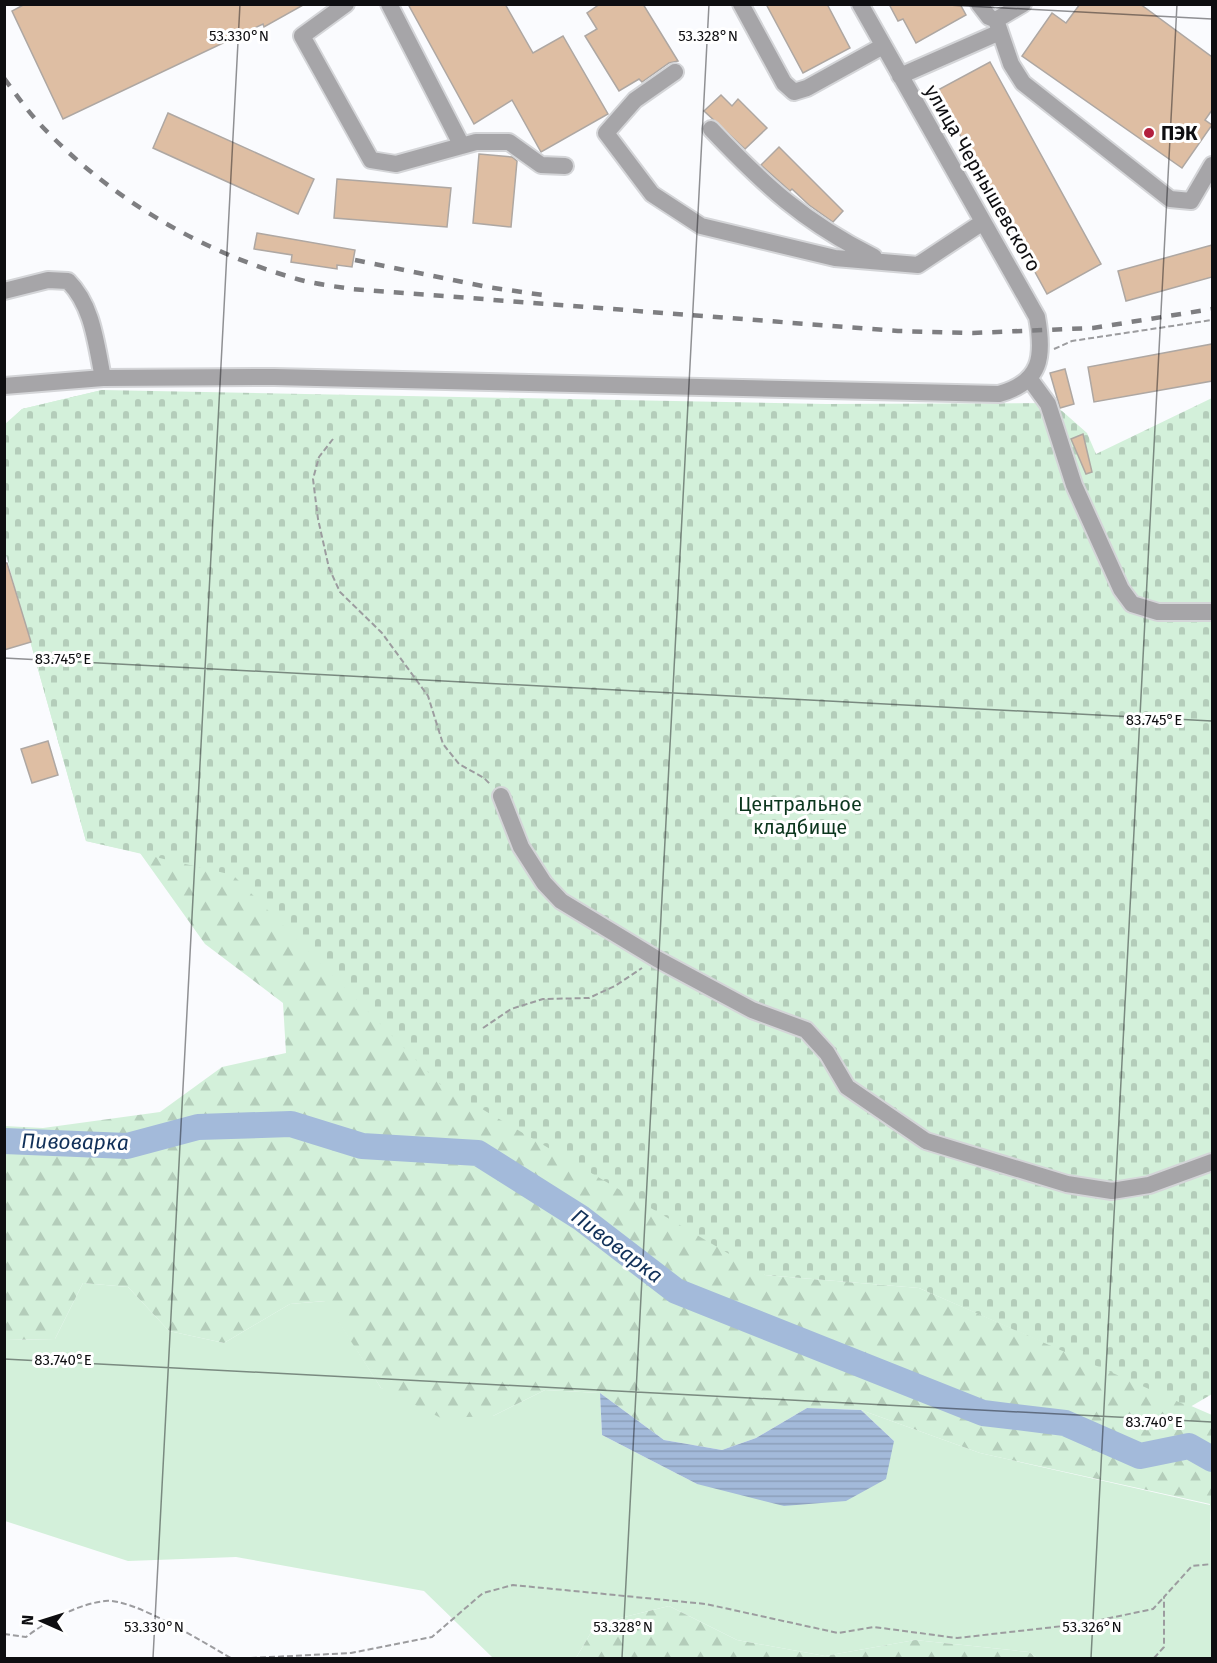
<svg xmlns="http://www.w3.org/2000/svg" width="1217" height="1663" font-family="'Fira Sans',sans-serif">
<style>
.grass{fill:#d3f0da}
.forest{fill:url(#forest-firs)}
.cemetery{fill:url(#cemetery-stones)}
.water{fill:url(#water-rules)}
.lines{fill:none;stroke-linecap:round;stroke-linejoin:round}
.river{stroke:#a3bada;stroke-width:26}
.building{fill:#debea3;stroke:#aea7a2;stroke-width:1.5}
.minor-casing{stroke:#d4d5d8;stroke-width:20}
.path{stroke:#9c9c9f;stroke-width:2;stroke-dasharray:6 3;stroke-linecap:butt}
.minor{stroke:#a6a5a8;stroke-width:16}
.rail{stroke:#7e7e81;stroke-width:4.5;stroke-dasharray:10 10;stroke-linecap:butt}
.ticks{fill:none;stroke:#0e0e11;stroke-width:1.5;stroke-opacity:0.45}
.poi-dot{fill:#b3203e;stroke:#fff;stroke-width:2}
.labels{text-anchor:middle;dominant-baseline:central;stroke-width:6;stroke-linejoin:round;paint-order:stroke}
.poi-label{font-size:20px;font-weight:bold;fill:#0e0e11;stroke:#fff;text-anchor:start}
.street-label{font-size:20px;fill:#0e0e11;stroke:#fff}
.park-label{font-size:20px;fill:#0b361d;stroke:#fff}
.water-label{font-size:21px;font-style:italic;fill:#113059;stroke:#fff}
.ticks-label{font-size:15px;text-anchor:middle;fill:#0e0e11;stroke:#fff;stroke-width:6;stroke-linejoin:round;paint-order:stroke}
</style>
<defs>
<pattern id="forest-firs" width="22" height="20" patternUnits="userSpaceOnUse" patternTransform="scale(1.5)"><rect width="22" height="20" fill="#d3f0da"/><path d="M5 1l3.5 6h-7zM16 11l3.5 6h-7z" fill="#b4cdba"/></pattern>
<pattern id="cemetery-stones" width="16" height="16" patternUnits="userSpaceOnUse" patternTransform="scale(1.5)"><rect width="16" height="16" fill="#d3f0da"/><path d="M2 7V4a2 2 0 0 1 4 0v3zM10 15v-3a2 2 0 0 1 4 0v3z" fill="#b4cdba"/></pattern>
<pattern id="water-rules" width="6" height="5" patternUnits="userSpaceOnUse" patternTransform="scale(1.5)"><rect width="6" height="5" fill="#a3bada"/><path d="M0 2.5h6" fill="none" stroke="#8b9fba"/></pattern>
</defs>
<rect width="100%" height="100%" fill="#fafbfe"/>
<path class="grass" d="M83,1283L128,1287L169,1331L224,1343L290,1304L326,1301L381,1388L493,1416L545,1390L600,1393L602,1435L697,1484L894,1441L861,1410L980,1453L1210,1505L1212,1658H1037L1029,1652L915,1640L825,1656L737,1640L669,1606L596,1624L576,1658H493L424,1591L236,1557L128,1561L5,1521L4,1340L55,1339Z"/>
<path class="forest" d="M102,390L765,1275L919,1288L1212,1415V1542L1210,1504L980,1453L861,1410L807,1408L756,1438L722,1450L664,1440L600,1393L545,1390L493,1416L441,1418L381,1388L325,1301L290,1304L224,1343L169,1331L128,1287L83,1283L55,1339L5,1340L4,1126L43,1128L160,1112L222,1067L286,1053L283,1003L205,944L140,853L86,841L5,551V425L22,409Z
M669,1606L737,1640L825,1656L915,1640L1029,1652L1037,1658H576L596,1624Z"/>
<path class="cemetery" d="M102,390L826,404L1053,403L1087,433L1096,454L1212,398V1394L1190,1407L919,1288L765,1275L441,1085L233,875L86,841L5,551L4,425L22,409Z"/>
<path class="water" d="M600,1393L664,1440L722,1450L756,1438L807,1408L861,1410L894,1441L886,1479L846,1501L784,1506L697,1484L602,1435Z"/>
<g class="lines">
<path class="river" d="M4,1141L127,1146L198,1127L291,1124L362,1146L478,1153L581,1218L676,1291L983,1413L1065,1423L1140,1456L1189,1446L1212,1459"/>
</g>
<path class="building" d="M25,4H305L264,27L263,24L63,119L12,11Z
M408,4H505L533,53L563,36L608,114L541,152L512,100L474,124Z
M600,4H643L678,61L669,63L642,82L639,79L619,91L585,36L597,29L587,13Z
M766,4H827L850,48L803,73Z
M889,4H960L966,15L916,43L903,19L898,21Z
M1080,4H1140L1212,57V110L1205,120L1212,125L1182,168L1022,56L1052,13L1066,23Z
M990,62L1101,264L1047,294L936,91Z
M721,95L732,106L738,99L767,128L745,149L704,111Z
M168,113L314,179L298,214L153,148Z
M779,147L843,211L833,222L809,205L792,189L790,191L761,165Z
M479,154L512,157L517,161L511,227L473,223Z
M337,179L451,188L447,227L334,218Z
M257,233L355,250L352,267L337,265V269L291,262L292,255L254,249Z
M1212,245V277L1126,301L1118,271Z
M1212,344V381L1094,402L1088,367Z
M1065,369L1074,404L1060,408L1050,373Z
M1083,434L1092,472L1086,474L1071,439Z
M4,563H7L31,642L4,650Z
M48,741L58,775L32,783L21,749Z"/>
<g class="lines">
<g class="minor-casing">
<path id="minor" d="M346,4L302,36L371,160L396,164L476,142H509L541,165L565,166
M389,4L462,146
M741,4L784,83L794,92L807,88L883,46
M979,4L989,17L996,20
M1023,4L996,20L1011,64L1023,83L1170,199L1191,201L1212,165
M675,72L635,100L606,133L652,194L701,226L835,258L918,265L983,222
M900,76L1000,32
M711,129C765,186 804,222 874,257
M4,291L48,280L68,281C93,306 96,344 103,378
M1029,378L1048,404L1074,485L1121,589L1132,604L1158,612H1212
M4,386L103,378L274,377L999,394C1042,382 1044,356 1037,317L860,4
M501,796L521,847L544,883L561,901L657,959L752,1010L806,1030L827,1053L847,1087L926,1141L1067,1184L1112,1191L1149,1185L1212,1162"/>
</g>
<path class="path" d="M1054,349L1072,341L1212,320
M333,439L319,457L313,479L318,519L329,568L340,592L382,633L428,696L443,744L459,764L484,778L491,785
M483,1028L511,1009L543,999L589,998L615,986L642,968
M4,1634L26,1637C47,1621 78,1604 105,1601C134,1598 204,1643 231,1658
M251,1658L351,1653L432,1637L483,1593L513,1585L706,1604L838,1633L874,1627L957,1638L1081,1624L1153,1609L1164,1597
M1154,1658L1164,1647V1597L1192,1566L1212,1564"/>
<use href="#minor" class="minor"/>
<path class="rail" d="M4,78C15,93 26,109 38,122C105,195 199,251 294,278C313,284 333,286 352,289L898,331L973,333L1093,328L1212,309
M355,260L487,287L550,296"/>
</g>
<path class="ticks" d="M929,4L1212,19M4,658L1212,721M4,1359L1212,1422M153,1658L240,4M622,1658L709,4M1091,1658L1177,4"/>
<circle class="poi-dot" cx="1149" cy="133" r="6"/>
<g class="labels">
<g class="poi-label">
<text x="1161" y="133">ПЭК</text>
</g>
<g class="street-label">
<text transform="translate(983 178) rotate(60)">улица Чернышевского</text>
</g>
<g class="park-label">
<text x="800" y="804">Центральное<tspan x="800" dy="23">кладбище</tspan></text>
</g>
<g class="water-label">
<text transform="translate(75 1142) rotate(1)">Пивоварка</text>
<text transform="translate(617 1246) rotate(37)">Пивоварка</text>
</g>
</g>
<g class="ticks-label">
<text x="239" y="41">53.330°N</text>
<text x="708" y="41">53.328°N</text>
<text x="63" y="664">83.745°E</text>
<text x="1154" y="725">83.745°E</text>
<text x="63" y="1365">83.740°E</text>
<text x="1154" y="1427">83.740°E</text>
<text x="154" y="1632">53.330°N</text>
<text x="623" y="1632">53.328°N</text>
<text x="1092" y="1632">53.326°N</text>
</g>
<rect width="1217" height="1663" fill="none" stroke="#0e0e11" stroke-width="12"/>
<g transform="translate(42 1621) rotate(273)" stroke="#ffffff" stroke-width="4.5" paint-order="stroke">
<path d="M0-4.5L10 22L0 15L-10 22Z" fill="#0e0e11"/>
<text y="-9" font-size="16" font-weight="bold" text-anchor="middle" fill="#0e0e11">N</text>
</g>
</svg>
